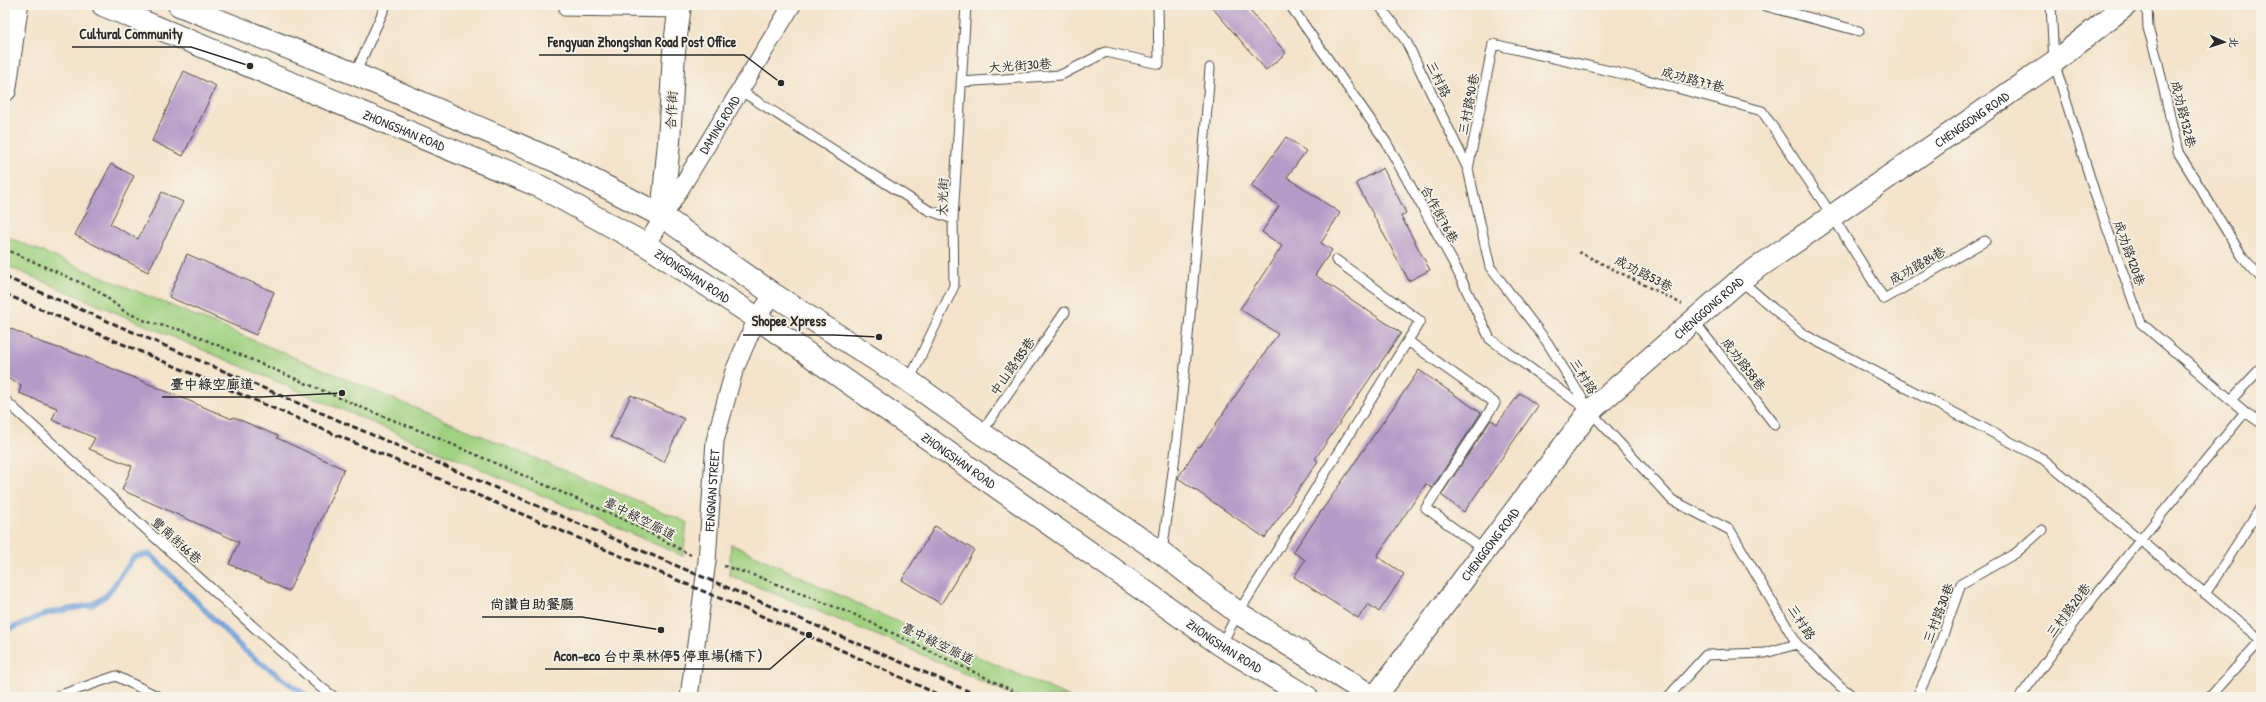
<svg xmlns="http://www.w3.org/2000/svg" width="2266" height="702" font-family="'Patrick Hand','LXGW WenKai TC',sans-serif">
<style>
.green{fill:#a0d181;stroke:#667e56}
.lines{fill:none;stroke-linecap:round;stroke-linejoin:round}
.stream{stroke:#6e9fd8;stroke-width:5.5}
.building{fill:#b49bc7}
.service-casing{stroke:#494743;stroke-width:11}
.minor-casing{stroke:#494743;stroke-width:19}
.tertiary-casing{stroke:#494743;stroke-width:24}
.primary-casing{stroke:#494743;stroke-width:24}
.path{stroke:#494743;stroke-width:2.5;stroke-dasharray:3 3;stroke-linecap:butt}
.service{stroke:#fff;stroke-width:9}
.minor{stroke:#fff;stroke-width:17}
.tertiary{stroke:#fff;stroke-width:22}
.primary{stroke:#fff;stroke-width:22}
.rail{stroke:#2b2b2b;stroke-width:3;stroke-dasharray:6 3;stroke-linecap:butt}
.labels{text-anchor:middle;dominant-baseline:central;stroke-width:3.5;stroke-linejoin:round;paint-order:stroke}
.street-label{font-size:13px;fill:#2b2b2b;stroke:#f7f3e8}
.leader{fill:none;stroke:#2b2b2b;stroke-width:1.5}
.callout-dot{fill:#2b2b2b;stroke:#f7f3e8;stroke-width:1.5}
.callout-label{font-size:14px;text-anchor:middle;font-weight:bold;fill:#2b2b2b;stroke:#f7f3e8;stroke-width:3.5;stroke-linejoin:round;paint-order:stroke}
</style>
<rect width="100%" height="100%" fill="#f7f3e8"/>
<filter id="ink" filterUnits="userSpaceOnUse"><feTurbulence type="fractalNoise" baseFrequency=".025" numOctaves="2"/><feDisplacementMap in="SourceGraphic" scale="8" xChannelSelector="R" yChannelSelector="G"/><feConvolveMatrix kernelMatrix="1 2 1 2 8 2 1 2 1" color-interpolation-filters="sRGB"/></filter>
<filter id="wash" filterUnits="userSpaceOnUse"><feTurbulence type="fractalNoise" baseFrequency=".012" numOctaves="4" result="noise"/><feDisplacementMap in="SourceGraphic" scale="16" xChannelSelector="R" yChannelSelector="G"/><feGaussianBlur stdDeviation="0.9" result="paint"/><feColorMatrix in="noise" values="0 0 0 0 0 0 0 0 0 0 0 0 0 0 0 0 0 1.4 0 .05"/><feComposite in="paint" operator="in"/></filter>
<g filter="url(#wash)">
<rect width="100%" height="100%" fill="#f4e3ca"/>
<path class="green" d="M5,236L687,522L683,556L5,265Z
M731,544L880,614L1070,697H1017L898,644L729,575Z"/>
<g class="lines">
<path class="stream" d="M5,631L48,613L92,605L107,595L134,557L150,554L245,651L308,697"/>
</g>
<g id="blocks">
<path class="building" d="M1210,5H1245L1286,53L1266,70Z
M184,71L216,86L183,156L152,141Z
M1286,137L1306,151L1287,177L1340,213L1321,243L1332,250L1315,275L1401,333L1315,459L1318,461L1265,538L1178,478L1198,446L1200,447L1278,334L1240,309L1282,246L1262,232L1279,206L1251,186Z
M111,164L134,176L110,224L138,239L162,192L183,202L148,272L75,235Z
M1383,168L1406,213L1401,216L1430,270L1409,281L1356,183Z
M187,254L274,292L256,335L169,297Z
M5,326L40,342L80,355L232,419L233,417L278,436L277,438L344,469L289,591L229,564L239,542L122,490L132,466L89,449L95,438L52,420L57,408L19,393L21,385L5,377Z
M1419,370L1481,413L1432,488L1426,484L1377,556L1404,574L1379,612L1368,604L1358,618L1294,577L1305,560L1293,552Z
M1520,393L1538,406L1464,512L1441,495L1491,420L1497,424Z
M631,395L684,419L664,462L611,437Z
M935,526L974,550L941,604L902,580Z"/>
</g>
</g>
<g filter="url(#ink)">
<use href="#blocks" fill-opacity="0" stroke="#494743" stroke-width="1"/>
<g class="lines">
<g class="service-casing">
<path id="service" d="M1290,5L1386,142L1453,262L1490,339L1585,408
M1379,5L1406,41L1468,169L1490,267L1547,342L1590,411L1672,500L1730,530L1797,644L1840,686L1854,697
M1762,5L1859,31
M2051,5L2054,62L2095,194L2141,323L2245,412L2261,423
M2147,5L2148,28L2157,59L2178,152L2242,256L2261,278
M564,11L679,13
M355,74L386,5
M961,82L1061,75L1106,52L1159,64L1158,5
M741,91L928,210L953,219
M1468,169L1493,44L1640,78L1762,111L1833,217L1884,299L1985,241
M1740,280L1803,334L2043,459L2261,640
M1693,320L1775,425
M1408,341L1495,403L1426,508L1485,551
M909,381L954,286L953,219L966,5
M5,400L151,534L319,686L334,697
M2231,400L2261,368
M981,433L1065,312
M1162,552C1186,391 1198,229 1210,68
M2205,594L2261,507
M1221,645L1238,613L1420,321L1336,260
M55,697L116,676L159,697
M1668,697L1706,655L1765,653L1797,644
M1917,697L1935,658L1961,584L2016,553L2042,530
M2020,697L2093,598L2245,412
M2210,697L2261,640"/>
</g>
<g class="minor-casing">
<g id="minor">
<path id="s1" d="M646,245L792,5"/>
<path id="s2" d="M689,697L707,561L715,441L734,371L757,318L773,294"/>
</g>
</g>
<g class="tertiary-casing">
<g id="tertiary">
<path d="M5,90L17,5"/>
<path d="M662,216L669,142L674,52L680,5"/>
<path id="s3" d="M1375,697L1590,411L1740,280L2054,62L2126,5"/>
</g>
</g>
<g class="primary-casing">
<g id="primary">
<path id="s4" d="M103,5L541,187L646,245L757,318L1221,645L1307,697"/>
<path d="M179,5L355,74L558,162L662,216L773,294L909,381L981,433L1162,553L1238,613L1373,697"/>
</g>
</g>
<path class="path" d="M5,249L97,290L124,311L148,322L185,331L370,411L431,435L627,521L691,555
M1579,252L1682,304
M724,566L759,577L855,615L1026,697"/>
<use href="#service" class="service"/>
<use href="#minor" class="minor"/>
<use href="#tertiary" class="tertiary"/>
<use href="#primary" class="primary"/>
<path class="rail" d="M5,277L982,697
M5,294L832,646L944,697"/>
</g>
</g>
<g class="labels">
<g class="street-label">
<text transform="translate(1020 65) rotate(-4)">大光街30巷</text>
<text transform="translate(1439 79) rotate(64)">三村路</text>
<text transform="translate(1693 79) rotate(15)">成功路77巷</text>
<text transform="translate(1468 104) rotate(-79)">三村路90巷</text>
<text transform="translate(671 110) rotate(-87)">合作街</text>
<text transform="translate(2184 114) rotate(76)">成功路132巷</text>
<text stroke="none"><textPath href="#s3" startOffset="839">CHENGGONG ROAD</textPath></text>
<text stroke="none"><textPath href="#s1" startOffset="141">DAMING ROAD</textPath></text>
<text stroke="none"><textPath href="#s4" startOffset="326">ZHONGSHAN ROAD</textPath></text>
<text transform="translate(942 197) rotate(-87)">大光街</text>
<text transform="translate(1440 214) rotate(61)">合作街76巷</text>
<text transform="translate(2130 253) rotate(70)">成功路120巷</text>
<text transform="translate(1917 265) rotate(-30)">成功路84巷</text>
<text transform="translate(1644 273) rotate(27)">成功路53巷</text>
<text stroke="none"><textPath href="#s4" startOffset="650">ZHONGSHAN ROAD</textPath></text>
<text stroke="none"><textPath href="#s3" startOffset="515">CHENGGONG ROAD</textPath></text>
<text transform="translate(1744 364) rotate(52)">成功路58巷</text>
<text transform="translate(1012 366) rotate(-55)">中山路185巷</text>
<text transform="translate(1584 376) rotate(58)">三村路</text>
<text stroke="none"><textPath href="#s4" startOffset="974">ZHONGSHAN ROAD</textPath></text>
<text stroke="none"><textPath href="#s2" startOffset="208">FENGNAN STREET</textPath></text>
<text transform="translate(640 518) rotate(27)">臺中綠空廊道</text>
<text transform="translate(177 540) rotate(42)">豐南街66巷</text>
<text stroke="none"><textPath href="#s3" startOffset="191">CHENGGONG ROAD</textPath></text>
<text transform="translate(2068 610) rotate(-53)">三村路20巷</text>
<text transform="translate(1938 613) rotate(-69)">三村路30巷</text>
<text transform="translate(1802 622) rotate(57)">三村路</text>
<text transform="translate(938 643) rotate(26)">臺中綠空廊道</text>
<text stroke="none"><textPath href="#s4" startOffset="1298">ZHONGSHAN ROAD</textPath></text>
</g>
</g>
<path class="leader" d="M250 66L191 47H72M781 83L744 55H539M879 337L834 335H743M342 393L262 397H162M661 630L582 617H482M809 635L770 669H545"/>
<g class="callout-dot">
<circle cx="250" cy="66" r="4"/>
<circle cx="781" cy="83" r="4"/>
<circle cx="879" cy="337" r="4"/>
<circle cx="342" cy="393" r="4"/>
<circle cx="661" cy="630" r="4"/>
<circle cx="809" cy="635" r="4"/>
</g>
<g class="callout-label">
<text x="131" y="39">Cultural Community</text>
<text x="642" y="47">Fengyuan Zhongshan Road Post Office</text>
<text x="789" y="326">Shopee Xpress</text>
<text x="212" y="389">臺中綠空廊道</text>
<text x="532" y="609">尚讚自助餐廳</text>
<text x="658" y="661">Acon-eco 台中栗林停5 停車場(橋下)</text>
</g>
<rect width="2266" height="702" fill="none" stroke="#f7f3e8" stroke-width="20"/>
<g transform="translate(2224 42) rotate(93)" stroke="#f7f3e8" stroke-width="3" paint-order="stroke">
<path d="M0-3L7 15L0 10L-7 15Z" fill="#2b2b2b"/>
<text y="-6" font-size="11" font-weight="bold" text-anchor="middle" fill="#2b2b2b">北</text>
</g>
</svg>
